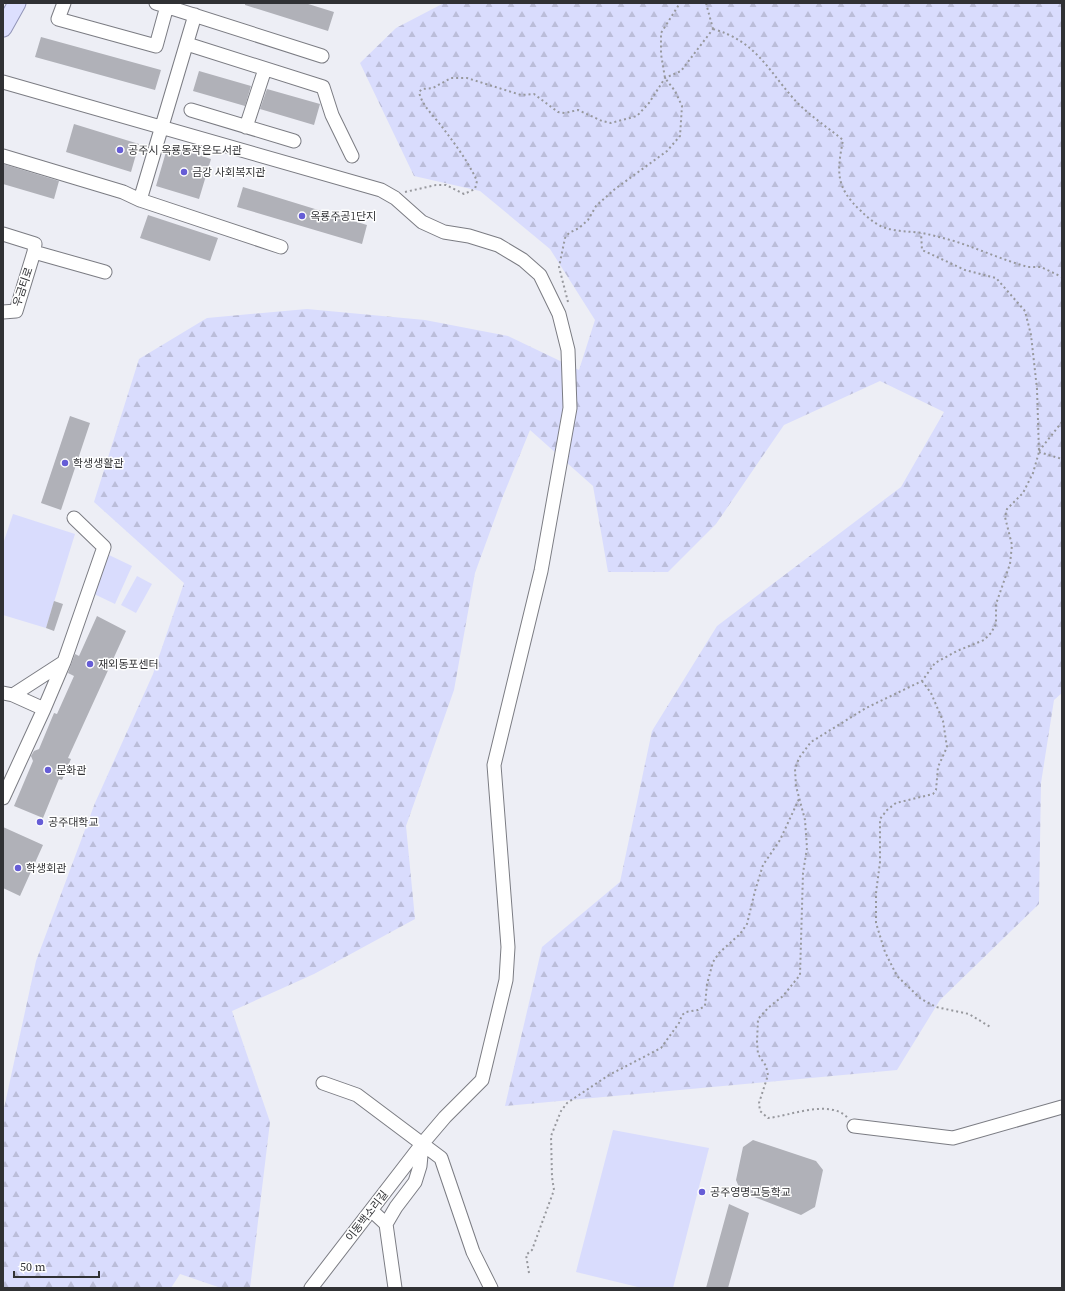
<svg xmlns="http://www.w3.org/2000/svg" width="1065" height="1291" font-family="'Source Serif 4','Noto Sans KR',serif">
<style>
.grass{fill:#d9dcfd}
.forest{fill:url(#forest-firs)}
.building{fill:#b0b1b8}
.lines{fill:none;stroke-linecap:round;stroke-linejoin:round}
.minor-casing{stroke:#7b7c83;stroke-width:15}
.major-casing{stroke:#9194b7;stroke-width:19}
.path{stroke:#97989d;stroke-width:2;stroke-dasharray:2 3;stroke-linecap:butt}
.minor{stroke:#fff;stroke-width:13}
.major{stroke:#dcdffe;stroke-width:17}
.poi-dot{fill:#665dd6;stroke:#fff;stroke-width:1.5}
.labels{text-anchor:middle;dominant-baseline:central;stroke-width:3;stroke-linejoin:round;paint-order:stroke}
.poi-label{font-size:11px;fill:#303134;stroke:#fff;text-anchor:start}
.street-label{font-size:11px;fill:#303134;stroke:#fff}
</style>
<defs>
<pattern id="forest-firs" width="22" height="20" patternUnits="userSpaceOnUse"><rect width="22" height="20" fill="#d9dcfd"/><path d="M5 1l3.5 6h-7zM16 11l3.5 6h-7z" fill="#bbbdd9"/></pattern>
</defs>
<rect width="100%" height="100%" fill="#edeef5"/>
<path class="grass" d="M13,514L75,534L46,628L3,615V544Z
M109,555L132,566L115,604L92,593Z
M137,576L152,584L136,613L121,605Z
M613,1130L709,1148L673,1288H642L576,1272Z"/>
<path class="forest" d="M444,3H1062V693L1054,700L1041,783L1039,904L940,1000L897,1070L505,1106L542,947L620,882L652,731L717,626L901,487L944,412L880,381L784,425L716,524L668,572H608L593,486L530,430L503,496L475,573L454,690L406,826L415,919L314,974L232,1011L270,1122L250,1288H221L180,1274L171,1288H3V1113L36,961L95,803L153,674L184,583L94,502L139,359L207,318L307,309L425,320L508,336L579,370L595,320L550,249L480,191L414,176L360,63L396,28Z"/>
<path class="building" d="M245,3H305L334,12L328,31L245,5Z
M41,37L161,70L155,90L35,57Z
M199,71L251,86L245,106L193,91Z
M267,89L320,104L314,125L260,109Z
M74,124L139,144L131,172L66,152Z
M168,145L211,159L199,199L156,186Z
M3,164L59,181L54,199L3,184Z
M243,187L367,225L362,244L237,207Z
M148,215L218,238L210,261L140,238Z
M70,416L90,423L61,510L41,503Z
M54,601L63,604L54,631L46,628Z
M97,616L126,631L68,758L71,759L62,780L59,779L43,818L14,806L33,761L31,756L34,751L39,749L54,713L57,714L74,676L68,673L75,654L79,656Z
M3,827L43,845L20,896L3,888Z
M753,1140L816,1161L823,1170L815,1207L801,1215L741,1192L736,1180L743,1147Z
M729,1204L749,1213L728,1288H706Z"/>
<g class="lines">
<g class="minor-casing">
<path id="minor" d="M64,3L58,19L156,46L167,6
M156,3L322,56
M187,44L323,87L332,115L352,156
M3,82L381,190L395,198L422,222L444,232L469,236L498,245L523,260L540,275L559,314L568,350L570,408L541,571L494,765L508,947L506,980L482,1080L445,1117L422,1144L311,1288
M191,110L294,141
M246,127L265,69
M3,156L123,192L140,200L281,247
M140,200L195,15
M3,234L35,244L34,252L16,311L3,312
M34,252L105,272
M3,693L13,695L64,662L104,547L74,518
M13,695L44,709L64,662
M3,798L44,709
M323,1083L357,1095L441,1158L473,1252L491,1288
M854,1126L953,1138L1062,1107
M371,1210L386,1224L395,1288
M386,1224L396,1207L415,1182L420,1166L422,1144"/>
</g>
<g class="major-casing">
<path id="major" d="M3,28L17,3"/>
</g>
<path class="path" d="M706,3L713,29
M713,29C755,41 766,67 793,98C807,114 826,126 843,140C837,172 835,187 861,211C867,217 875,224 883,227C896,232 908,231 922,233C932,235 943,238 954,241C979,249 1003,260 1028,267H1041L1062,277
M405,192L436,185H446L464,194L475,189L477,181C468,161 453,141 439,123C431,113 422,105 419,92L422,89L433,88L451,78H467L521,95L534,94L558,112L565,113L578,110L602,121L611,123L637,116L649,103L665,78L681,71L713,29
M568,302L559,267L565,238L569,233L579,228L588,220L596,206L615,189L667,151L680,136L682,106L675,91L665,78L661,54V33L680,3
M1039,451L1062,422
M1039,452L1062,459
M922,681L931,693L943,721L947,747L938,767L936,790L933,794L896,803L887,810L880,819V862L876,893V923L885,952L897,976L921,999L936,1007L969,1014L992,1028
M847,1117C828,1099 790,1116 768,1118L760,1111L759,1103L768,1075L766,1066L758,1054L757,1042L758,1019L769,1007L783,996L800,975L803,873L807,848L805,820L796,786L795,769L799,758L811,742L866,708L922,681L935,663L957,651L984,640L991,633L996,624V604L1010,564L1012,545L1005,517L1007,509L1023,493L1033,473L1039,452L1037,389L1031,335L1025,311L996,278L965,270L922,250L921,233
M529,1273L526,1255L532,1250L554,1190L552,1177L551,1136L561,1111L567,1103L609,1075L661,1048L679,1023L682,1015L686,1012L698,1010L705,1006L707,984L713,962L719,953L740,934L747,924L755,891L763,865L780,840L799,799"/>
<use href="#minor" class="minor"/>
<use href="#major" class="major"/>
</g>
<g class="poi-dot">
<circle cx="120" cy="150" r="4"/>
<circle cx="184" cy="172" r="4"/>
<circle cx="302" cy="216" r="4"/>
<circle cx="65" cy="463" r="4"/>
<circle cx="90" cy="664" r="4"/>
<circle cx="48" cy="770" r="4"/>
<circle cx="40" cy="822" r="4"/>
<circle cx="18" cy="868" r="4"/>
<circle cx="702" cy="1192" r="4"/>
</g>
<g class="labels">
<g class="poi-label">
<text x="128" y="150">공주시 옥룡동작은도서관</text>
<text x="192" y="172">금강 사회복지관</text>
<text x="310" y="216">옥룡주공1단지</text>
<text x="73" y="463">학생생활관</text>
<text x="98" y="664">재외동포센터</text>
<text x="56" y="770">문화관</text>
<text x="48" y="822">공주대학교</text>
<text x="26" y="868">학생회관</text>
<text x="710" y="1192">공주영명고등학교</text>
</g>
<g class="street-label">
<text transform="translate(23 287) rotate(-71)">우금티로</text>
<text transform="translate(367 1216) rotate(-52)">이동백소리길</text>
</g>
</g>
<rect width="1065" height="1291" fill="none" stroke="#303134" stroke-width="8"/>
<path d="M14 1271v6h85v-6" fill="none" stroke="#303134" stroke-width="2"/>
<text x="20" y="1271" font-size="12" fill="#303134" stroke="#ffffff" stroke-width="3" paint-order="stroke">50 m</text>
</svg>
